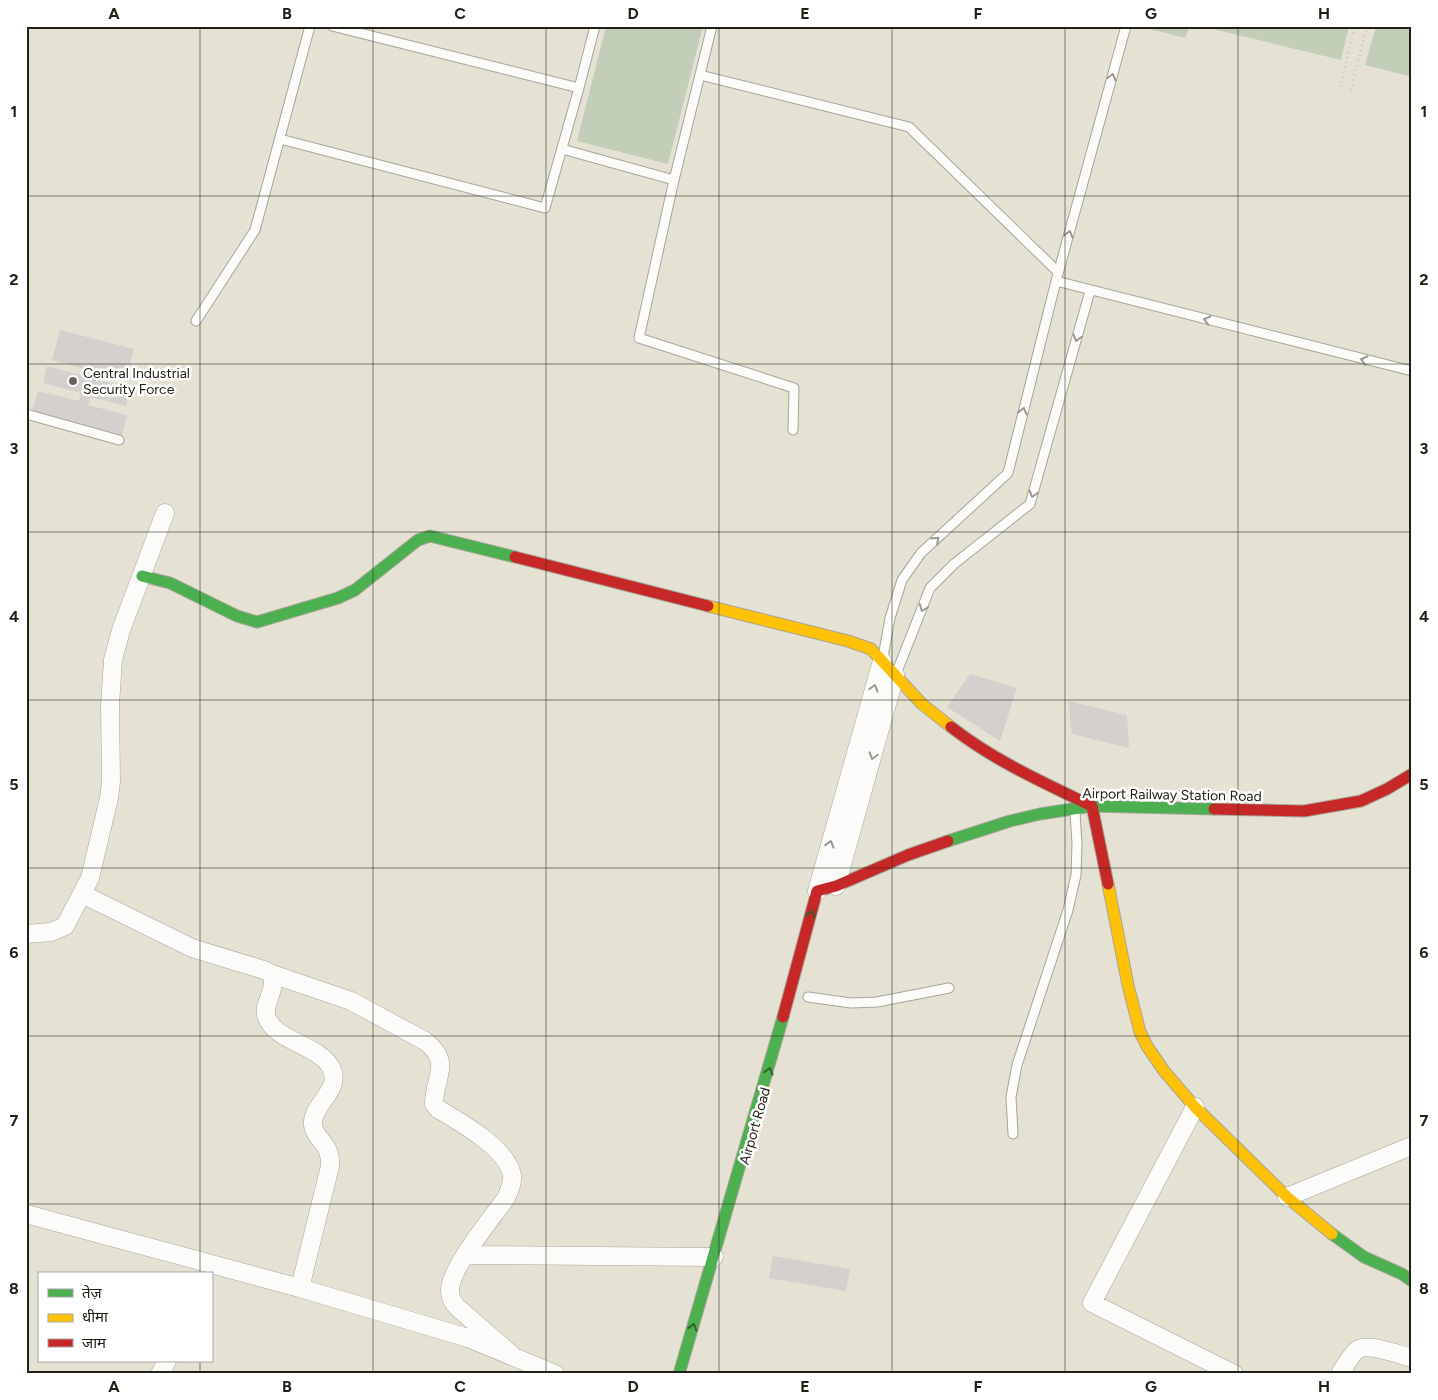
<svg xmlns="http://www.w3.org/2000/svg" width="1438" height="1400" font-family="Figtree,'Noto Sans Devanagari',sans-serif">
<style>
.green{fill:#c3ceb9}
.building{fill:#d3d0ce}
.lines{fill:none;stroke-linecap:round;stroke-linejoin:round}
.lane-casing{stroke:#a7a59a;stroke-width:11}
.street-casing{stroke:#a7a59a;stroke-width:19}
.fast-casing{stroke:#a7a59a;stroke-width:13}
.slow-casing{stroke:#a7a59a;stroke-width:13}
.jam-casing{stroke:#a7a59a;stroke-width:13}
.path{stroke:#c5c4bf;stroke-width:2.5;stroke-dasharray:1 4;stroke-linecap:butt}
.lane{stroke:#fbfbf9;stroke-width:9}
.street{stroke:#fbfbf9;stroke-width:18}
.fast{stroke:#4caf50;stroke-width:11}
.slow{stroke:#ffc107;stroke-width:11}
.jam{stroke:#c62828;stroke-width:11}
.oneway{stroke:#999893}
.oneway2{stroke:#356030}
.grid{fill:none;stroke:#222016;stroke-width:1;stroke-opacity:0.55}
.poi-dot{fill:#666458;stroke:#fff;stroke-width:2}
.labels{text-anchor:middle;dominant-baseline:central;stroke-width:5;stroke-linejoin:round;paint-order:stroke}
.poi-label{font-size:14px;fill:#222016;stroke:#fff;text-anchor:start}
.street-label{font-size:14px;fill:#222016;stroke:#fff}
.neatline{fill:none;stroke:#222016;stroke-width:2}
.grid-label{font-size:16px;text-anchor:middle;font-weight:bold;fill:#222016}
</style>
<rect width="100%" height="100%" fill="#e5e2d4"/>
<path class="green" d="M606,26H703L668,164L577,141Z
M1139,26H1190L1185,38Z
M1200,26H1349L1341,60Z
M1376,26H1412V77L1365,65Z"/>
<path class="building" d="M60,330L134,349L127,375L99,368L96,379L131,388L126,406L91,397L88,405L127,415L122,435L32,411L38,391L79,401L81,393L43,383L47,366L83,376L85,369L52,360Z
M970,674L1017,688L1000,741L947,707Z
M1068,701L1127,715L1129,748L1072,734Z
M773,1256L850,1269L846,1291L769,1278Z"/>
<g class="lines">
<g class="lane-casing">
<path id="lane" d="M700,75L909,127L1058,272
M579,88L595,26
M280,139L545,208L579,88L332,26
M562,149L674,180L639,338L794,388L793,430
M674,180L712,26
M1056,281L1412,371
M196,321L255,230L310,26
M26,414L119,440
M883,657L890,618L902,580L921,553L1008,473L1056,281L1126,26
M896,674L930,588L954,564L1030,504L1090,291
M808,997L851,1003L877,1002L949,988
M1013,1134L1011,1097L1017,1065L1068,910L1076,875L1077,844L1075,812"/>
</g>
<g class="street-casing">
<path id="street" d="M836,886L895,675
M817,891L882,661
M82,894L192,948L264,970L272,974C277,992 261,1005 267,1018C276,1041 317,1045 330,1066C345,1089 310,1105 313,1125C315,1141 331,1141 330,1166L300,1288
M26,934L51,932L65,926L90,878L109,798L111,782L110,705L113,660L121,630L165,513
M272,974L351,1001L425,1041C453,1063 434,1076 434,1104L438,1109C460,1122 507,1148 512,1175C513,1183 509,1191 506,1198C493,1217 449,1269 450,1291C450,1298 453,1303 458,1308L512,1355
M1195,1107L1092,1303L1234,1374
M1287,1197L1409,1147
M26,1214L300,1288L468,1338L555,1374
M466,1255L714,1257
M160,1374L167,1361
M1340,1374C1345,1366 1350,1356 1357,1350C1368,1342 1399,1355 1412,1358"/>
</g>
<g class="fast-casing">
<path id="fast" d="M142,576L170,583L237,616L257,622L338,598L355,590L418,540L430,536L515,557
M948,841L1010,821L1040,814L1092,806L1214,809
M1332,1234L1364,1257L1402,1274L1412,1281
M679,1374L783,1017"/>
</g>
<g class="slow-casing">
<path id="slow" d="M708,606L848,641L871,649L922,704L951,727
M1108,884L1128,985L1140,1032L1147,1046L1164,1071L1195,1107L1287,1197L1332,1234"/>
</g>
<g class="jam-casing">
<path id="jam" d="M515,557L708,606
M951,727C995,761 1042,782 1092,806L1108,884
M1214,809L1304,811L1361,801L1387,789L1412,774
M783,1017L817,891L836,886L908,855L948,841"/>
</g>
<path class="path" d="M1340,87L1355,26
M1351,90L1367,26"/>
<use href="#lane" class="lane"/>
<use href="#street" class="street"/>
<use href="#fast" class="fast"/>
<use href="#slow" class="slow"/>
<use href="#jam" class="jam"/>
</g>
<defs><path id="oneway-chevron" d="M-2-3.5L2.5 0L-2 3.5" fill="none" stroke-width="1.6" stroke-linecap="round" stroke-linejoin="round" transform="scale(1.25)"/></defs>
<g class="oneway">
<use href="#oneway-chevron" transform="translate(1112 77) rotate(-74)"/>
<use href="#oneway-chevron" transform="translate(1069 234) rotate(-74)"/>
<use href="#oneway-chevron" transform="translate(1207 320) rotate(-166)"/>
<use href="#oneway-chevron" transform="translate(1077 338) rotate(106)"/>
<use href="#oneway-chevron" transform="translate(1364 360) rotate(-166)"/>
<use href="#oneway-chevron" transform="translate(1023 411) rotate(-76)"/>
<use href="#oneway-chevron" transform="translate(1033 494) rotate(106)"/>
<use href="#oneway-chevron" transform="translate(936 540) rotate(-43)"/>
<use href="#oneway-chevron" transform="translate(923 608) rotate(111)"/>
<use href="#oneway-chevron" transform="translate(874 688) rotate(-74)"/>
<use href="#oneway-chevron" transform="translate(873 756) rotate(106)"/>
<use href="#oneway-chevron" transform="translate(830 844) rotate(-74)"/>
</g>
<g class="oneway2">
<use href="#oneway-chevron" transform="translate(811 914) rotate(-75)"/>
<use href="#oneway-chevron" transform="translate(769 1071) rotate(-74)"/>
<use href="#oneway-chevron" transform="translate(693 1327) rotate(-73)"/>
</g>
<path class="grid" d="M200,26V1274M373,26V1374M546,26V1374M719,26V1374M892,26V1374M1065,26V1374M1238,26V1374M26,196H1412M26,364H1412M26,532H1412M26,700H1412M26,868H1412M26,1036H1412M26,1204H1412M200,1361V1374"/>
<circle class="poi-dot" cx="73" cy="381" r="5"/>
<g class="labels">
<g class="poi-label">
<text x="83" y="373">Central Industrial<tspan x="83" dy="16">Security Force</tspan></text>
</g>
<g class="street-label">
<text transform="translate(1172 795) rotate(1)">Airport Railway Station Road</text>
<text transform="translate(755 1126) rotate(-74)">Airport Road</text>
</g>
</g>
<rect width="1438" height="1400" fill="none" stroke="#ffffff" stroke-width="55"/>
<rect x="38" y="1272" width="175" height="90" fill="#ffffff" stroke="#a7a6a2"/>
<rect x="48" y="1289" width="25" height="8" fill="#4caf50" stroke="#a7a6a2"/>
<text x="82" y="1298" font-size="15" fill="#222016">तेज़</text>
<rect x="48" y="1314" width="25" height="8" fill="#ffc107" stroke="#a7a6a2"/>
<text x="82" y="1322" font-size="15" fill="#222016">धीमा</text>
<rect x="48" y="1339" width="25" height="8" fill="#c62828" stroke="#a7a6a2"/>
<text x="82" y="1348" font-size="15" fill="#222016">जाम</text>
<rect x="28" y="28" width="1382" height="1344" class="neatline"/>
<g class="grid-label">
<text x="114" y="19">A</text>
<text x="287" y="19">B</text>
<text x="460" y="19">C</text>
<text x="633" y="19">D</text>
<text x="805" y="19">E</text>
<text x="978" y="19">F</text>
<text x="1151" y="19">G</text>
<text x="1324" y="19">H</text>
<text x="14" y="117">1</text>
<text x="1424" y="117">1</text>
<text x="14" y="285">2</text>
<text x="1424" y="285">2</text>
<text x="14" y="454">3</text>
<text x="1424" y="454">3</text>
<text x="14" y="622">4</text>
<text x="1424" y="622">4</text>
<text x="14" y="790">5</text>
<text x="1424" y="790">5</text>
<text x="14" y="958">6</text>
<text x="1424" y="958">6</text>
<text x="14" y="1126">7</text>
<text x="1424" y="1126">7</text>
<text x="14" y="1294">8</text>
<text x="1424" y="1294">8</text>
<text x="114" y="1392">A</text>
<text x="287" y="1392">B</text>
<text x="460" y="1392">C</text>
<text x="633" y="1392">D</text>
<text x="805" y="1392">E</text>
<text x="978" y="1392">F</text>
<text x="1151" y="1392">G</text>
<text x="1324" y="1392">H</text>
</g>
</svg>
